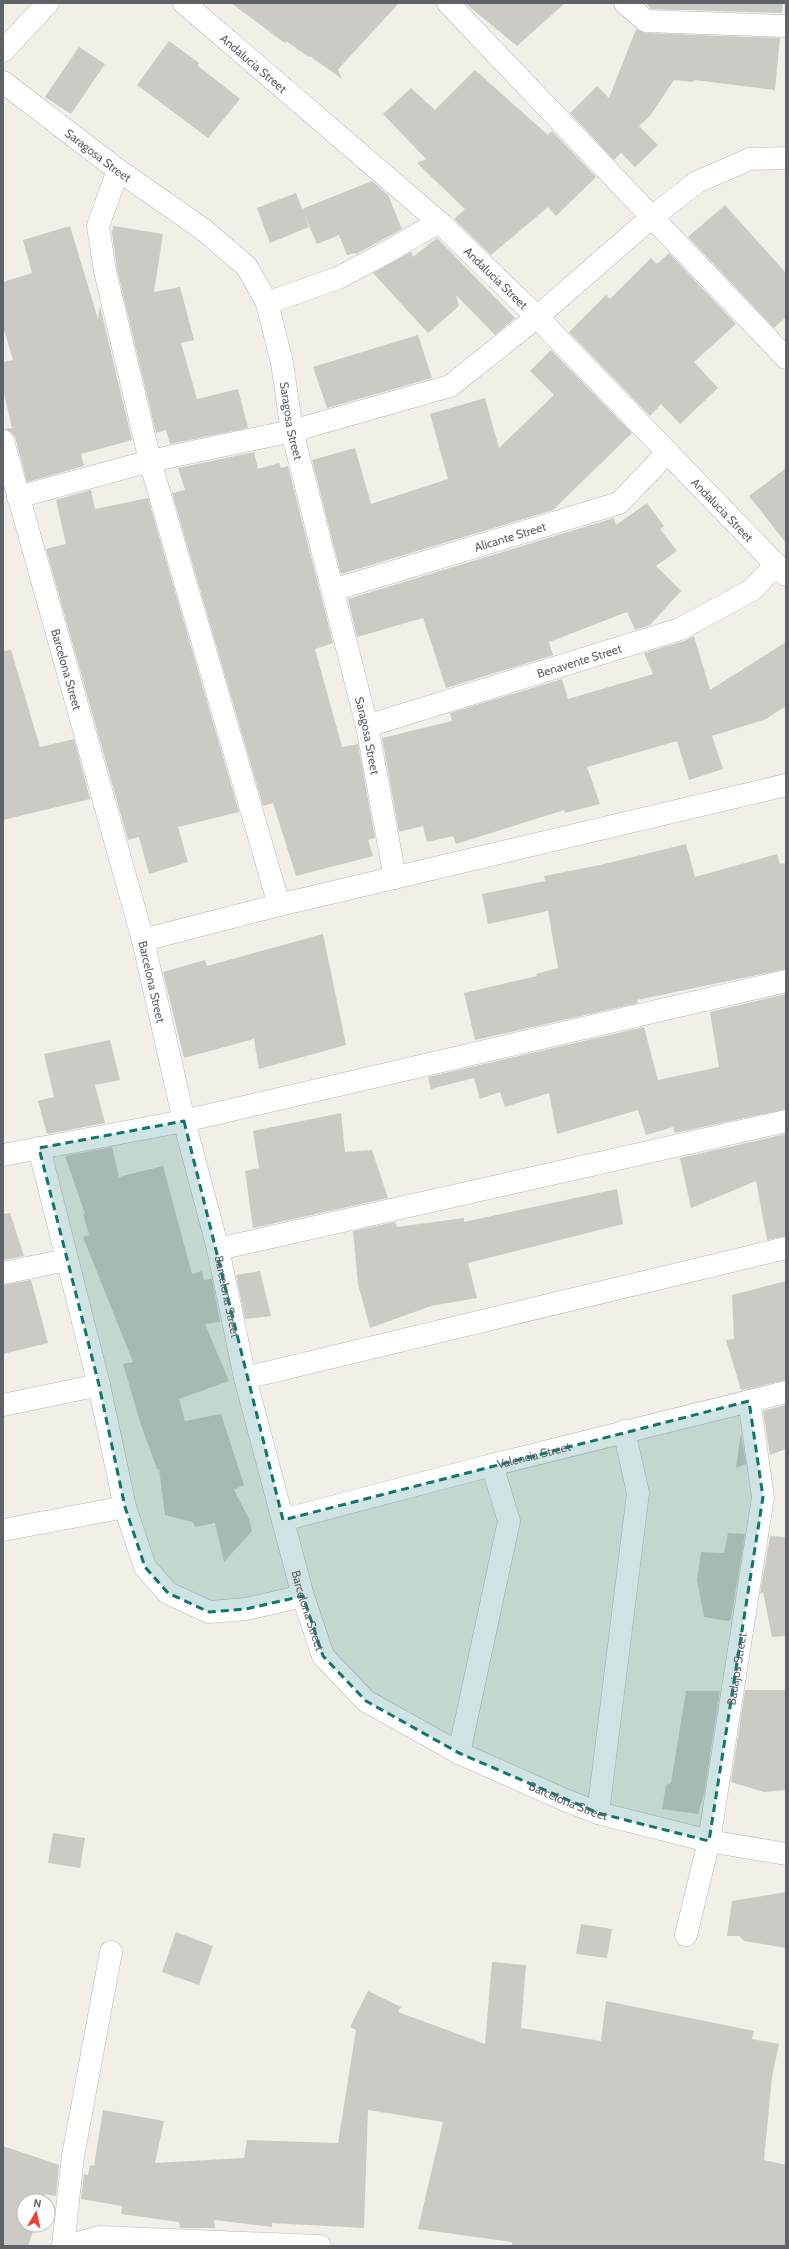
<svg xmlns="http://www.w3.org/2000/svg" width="789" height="2249" font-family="Cabin,sans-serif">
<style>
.building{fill:#cccac5}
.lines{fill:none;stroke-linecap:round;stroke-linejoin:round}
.minor-casing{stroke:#b5b8bc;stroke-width:23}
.minor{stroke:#fff;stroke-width:22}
.marked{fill:#0f766e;fill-opacity:0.2;stroke:#0f766e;stroke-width:3;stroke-dasharray:8 5;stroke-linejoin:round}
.labels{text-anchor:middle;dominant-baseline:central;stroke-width:3;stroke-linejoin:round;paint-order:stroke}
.street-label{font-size:12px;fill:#5f6368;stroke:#fff}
</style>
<rect width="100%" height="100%" fill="#f1efe8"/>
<path class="building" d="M231,3H399L342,65L338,70L342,79L310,56L309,57L286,41L285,43Z
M465,3H565L517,46Z
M646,3H783L782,13L651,9Z
M636,29L646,33L780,38L775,90L694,80L693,82L674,80L650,116L639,126L658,145L635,167L621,153L614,160L570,113L597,86L609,98Z
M169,41L199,63L197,65L240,99L208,138L137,85Z
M79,47L105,64L71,114L45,97Z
M475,70L548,135L552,131L596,177L556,216L548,207L491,255L454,219L465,209L417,163L426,159L383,114L411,88L435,110Z
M372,181L388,195L402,229L356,254L354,253L347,255L339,235L317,244L302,209Z
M296,193L309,227L270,243L257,208Z
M725,205L786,273V317L774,328L688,237Z
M70,226L98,319L100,306L132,440L81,454L84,466L27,482L15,437L11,432L3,429L12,428L3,389V362L13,360L3,327V282L32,273L23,240Z
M113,226L163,234L154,292L180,287L194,340L181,343L197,399L238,389L248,428L170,444L166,430L156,433L117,269L112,233Z
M437,238L515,318L495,335L456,295L459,306L428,333L373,273L411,252L413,257Z
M669,253L736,324L694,362L718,388L680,424L661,404L650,416L569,332L606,295L610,299L651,258L657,264Z
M418,335L432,378L327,408L313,367Z
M551,350L632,433L553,510L341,574L312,460L355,448L371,504L448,479L430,414L485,398L499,448L554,395L530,371Z
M254,452L258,469L279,463L281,468L288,466L333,643L315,649L342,747L358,744L375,838L368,840L373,856L296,876L273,803L263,806L172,493L185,490L178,468Z
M786,468V543L749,496Z
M91,490L95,509L148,498L239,812L178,827L188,862L149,874L139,837L128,840L46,549L66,544L56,500Z
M647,503L664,526L660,529L677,551L656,566L681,591L650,625L635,630L627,612L549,642L553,655L446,688L423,618L357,637L348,599L614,518L616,525Z
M694,636L710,690L786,642V706L766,719L712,736L723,769L689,780L677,741L587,767L600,804L565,813L564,810L456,844L453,836L427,842L423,826L399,832L382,738L452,721L450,713L562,679L568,699L653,674L644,653L684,641Z
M11,650L40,747L74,739L90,799L3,820V651Z
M686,844L695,877L777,854L780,864L786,863V969L637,1000L638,1003L475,1040L464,993L537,976L536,974L558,968L548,911L488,924L482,894L545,881L544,876L600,865Z
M323,934L346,1045L259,1069L254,1039L184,1058L163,972L205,960L207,966Z
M786,994V1109L675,1133L673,1127L646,1135L638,1110L557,1134L549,1093L505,1107L500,1092L480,1099L474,1078L431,1089L428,1077L644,1027L658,1080L719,1067L710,1012Z
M110,1040L120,1080L95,1085L105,1123L47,1134L38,1101L54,1097L44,1054Z
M341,1113L345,1152L372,1150L388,1198L253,1228L245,1171L259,1168L253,1131Z
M786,1134V1236L767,1240L756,1181L691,1208L680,1158Z
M112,1147L119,1177L163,1166L192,1274L202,1271L204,1280L212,1279L220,1322L205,1324L229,1381L179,1399L185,1421L221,1414L244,1485L234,1490L249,1519L252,1531L224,1562L215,1523L195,1527L193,1522L165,1515L159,1469H157L141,1425L123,1364L133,1362L83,1237L89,1235L83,1214H85L65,1156Z
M617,1189L623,1224L468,1263L477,1298L431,1306L370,1328L358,1284L353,1231L395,1222L397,1227L464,1218V1222Z
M10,1213L24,1256L3,1260V1214Z
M260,1271L271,1316L245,1319L236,1275Z
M31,1280L48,1343L3,1354V1285Z
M786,1281V1380L741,1390L726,1340L734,1339L732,1295Z
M786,1405V1449L770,1455L763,1411Z
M741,1433L746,1464L736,1468Z
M728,1533L745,1534L731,1619L729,1621L704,1617L697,1580L701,1552L724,1553Z
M770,1536L786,1537V1636L772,1637L763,1592L760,1594Z
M745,1690H786V1790L764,1792L731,1782Z
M686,1691H720L704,1794L698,1814L662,1809L666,1785L671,1783Z
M53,1833L85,1838L80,1868L48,1863Z
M786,1892V1948L744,1941L739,1936H727L732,1901Z
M581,1924L612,1929L607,1958L576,1954Z
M176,1932L213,1946L199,1985L162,1972Z
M492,1962L526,1965L521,2028L601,2041L606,2001L754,2031L752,2039L779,2044L772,2077L764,2160L786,2165V2246H512V2242L418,2229L443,2122L368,2110L364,2228L272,2223V2227L214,2220L215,2228H180L179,2222L121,2214L122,2206L81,2199L84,2174L88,2175L90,2165L94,2166L103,2110L164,2121L155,2163L244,2158L247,2140L338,2143L356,2030L350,2027L368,1991L401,2007L398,2012L485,2044Z
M3,2146L59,2165L56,2196L45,2194L43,2201H24V2225H35L28,2246H3Z"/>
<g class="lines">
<g class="minor-casing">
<g id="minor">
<path id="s1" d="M184,3L439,222L537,317L786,575"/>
<path d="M448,3L786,358"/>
<path d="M625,3L646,21L786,26"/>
<path d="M3,51L48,3"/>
<path id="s2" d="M3,82L118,170L204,230L247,267L267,303L282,363L292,431L367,726L395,878"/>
<path d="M118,170L98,226L105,271L150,461L279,905"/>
<path d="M267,303L338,278L387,252L439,222"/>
<path id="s3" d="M3,441L143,940L184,1121L218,1249L245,1378L303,1596L323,1656L366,1701L459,1753L565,1800L598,1813L709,1841L786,1854"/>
<path d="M18,497L150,461L292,431L450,386L537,317L652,217L697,182L750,159L786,158"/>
<path id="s4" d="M333,590L619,503L668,452"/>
<path id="s5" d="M367,726L680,629L752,590L776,564"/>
<path d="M143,940L279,905L786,785"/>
<path d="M39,1148L99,1385L125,1507L145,1567L168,1593L209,1612L246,1609L303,1596"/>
<path d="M3,1155L184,1121L786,981"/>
<path d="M218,1249L786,1121"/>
<path d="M3,1273L67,1260"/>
<path d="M245,1378L786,1248"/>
<path d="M3,1405L99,1385"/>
<path id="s6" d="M283,1520L492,1465L786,1392"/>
<path d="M3,1530L125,1507"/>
<path d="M459,1753L509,1521L492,1465"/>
<path d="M598,1813L638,1493L624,1431"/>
<path id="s7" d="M686,1935L709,1841L763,1497L749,1401"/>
<path d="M63,2246L73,2156L111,1952"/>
<path d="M67,2246L99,2237L320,2246"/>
</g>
</g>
<use href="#minor" class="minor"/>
</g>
<path class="marked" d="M184,1121L283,1520L749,1401L763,1497L709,1841L598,1813L459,1753L366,1701L323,1656L303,1596L246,1609L209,1612L168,1593L145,1567L125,1507L99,1385L39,1148Z"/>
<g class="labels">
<g class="street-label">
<text stroke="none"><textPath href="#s1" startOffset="92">Andalucia Street</textPath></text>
<text stroke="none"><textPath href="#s2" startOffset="120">Saragosa Street</textPath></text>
<text stroke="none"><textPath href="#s1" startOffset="416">Andalucia Street</textPath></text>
<text stroke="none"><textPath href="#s2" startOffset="468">Saragosa Street</textPath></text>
<text stroke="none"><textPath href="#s1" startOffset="740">Andalucia Street</textPath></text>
<text stroke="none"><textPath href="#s4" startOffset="185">Alicante Street</textPath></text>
<text stroke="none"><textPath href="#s5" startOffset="222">Benavente Street</textPath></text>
<text stroke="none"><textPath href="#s3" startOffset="237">Barcelona Street</textPath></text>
<text stroke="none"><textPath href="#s2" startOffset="792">Saragosa Street</textPath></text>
<text stroke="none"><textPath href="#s3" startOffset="561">Barcelona Street</textPath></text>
<text stroke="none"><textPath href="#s3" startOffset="885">Barcelona Street</textPath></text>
<text stroke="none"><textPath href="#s6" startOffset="259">Valencia Street</textPath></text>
<text stroke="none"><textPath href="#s3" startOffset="1209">Barcelona Street</textPath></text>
<text stroke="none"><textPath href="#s7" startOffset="271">Badajos Street</textPath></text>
<text stroke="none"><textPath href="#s3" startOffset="1545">Barcelona Street</textPath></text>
</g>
</g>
<rect width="789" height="2249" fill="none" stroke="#5f6368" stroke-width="8"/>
<g transform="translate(36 2213) rotate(9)"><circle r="19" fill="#ffffff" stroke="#bfc1c3"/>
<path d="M0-3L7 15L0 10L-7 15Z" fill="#ea4335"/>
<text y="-6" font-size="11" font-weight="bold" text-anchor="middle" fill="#5f6368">N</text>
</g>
</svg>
